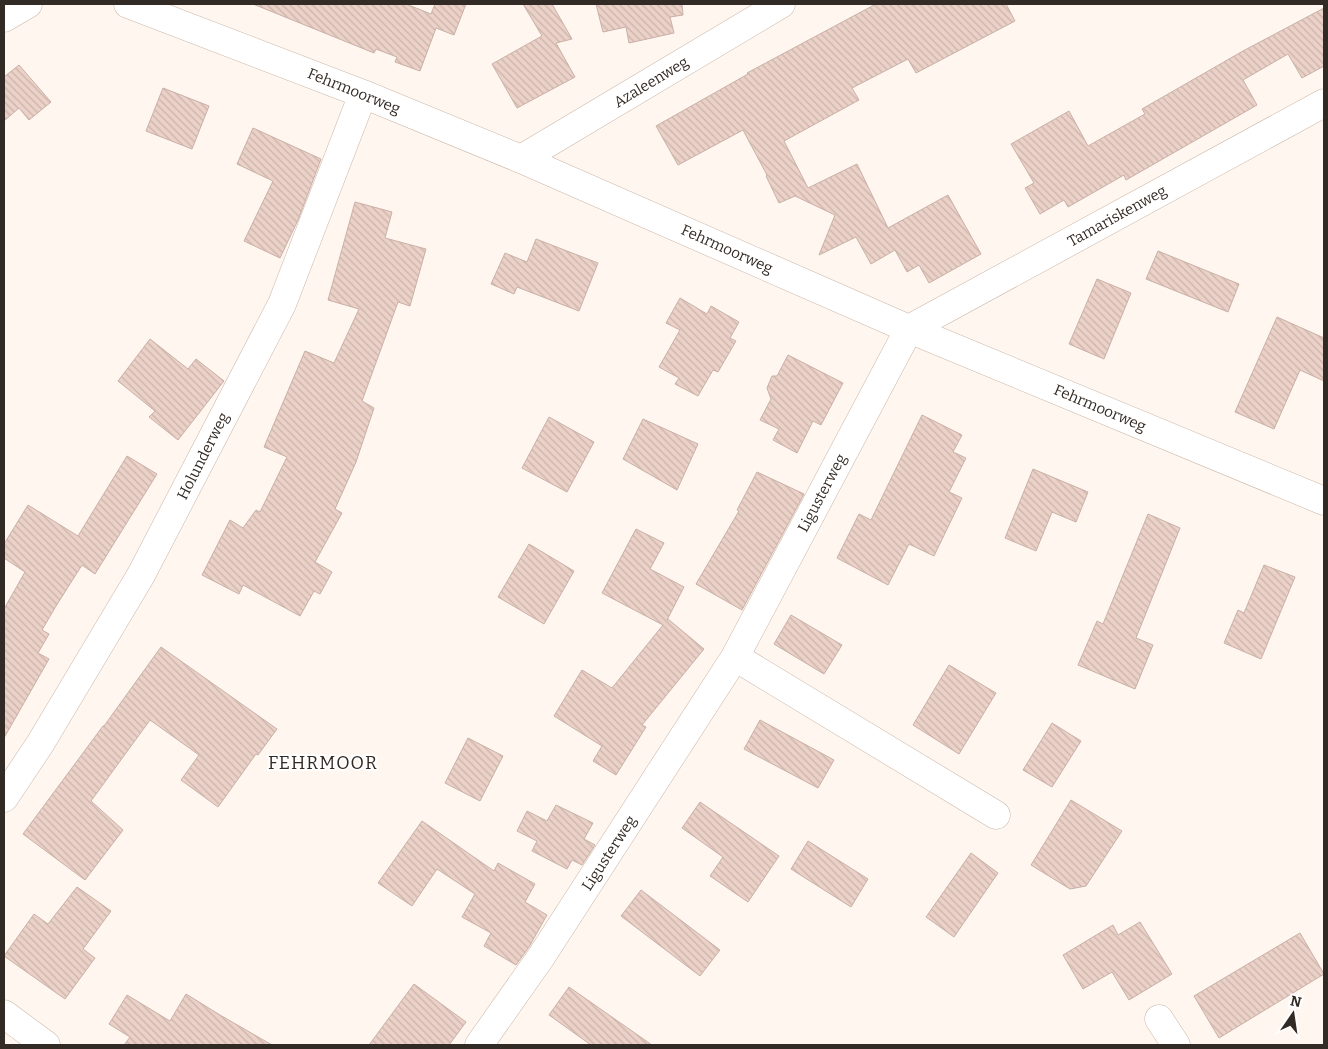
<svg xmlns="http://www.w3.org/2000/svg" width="1328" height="1049" font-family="Bitter,serif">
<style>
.building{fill:url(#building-back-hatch);stroke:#c9b0a7}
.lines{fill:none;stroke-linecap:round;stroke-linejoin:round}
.minor-casing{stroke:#cbb6a7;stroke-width:29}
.tertiary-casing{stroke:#cbb6a7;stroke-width:29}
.minor{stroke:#fff;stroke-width:28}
.tertiary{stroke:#fff;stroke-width:28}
.labels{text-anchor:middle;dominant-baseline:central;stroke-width:4;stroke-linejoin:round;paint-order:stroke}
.street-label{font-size:15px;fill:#322a24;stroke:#fff}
.quarter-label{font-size:18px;letter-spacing:1px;fill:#322a24;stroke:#fff}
</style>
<defs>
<pattern id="building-back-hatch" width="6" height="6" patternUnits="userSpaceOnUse" patternTransform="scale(1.25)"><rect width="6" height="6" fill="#ebd1c7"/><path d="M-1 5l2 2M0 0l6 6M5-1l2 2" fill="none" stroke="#cab4ab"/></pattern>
</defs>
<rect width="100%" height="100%" fill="#fff6ef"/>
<path class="building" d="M253,4H406L431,14L435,4H466L454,35L436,28L420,71L395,62L397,57L376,49L374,53Z
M523,4H552L572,39L556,43L575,77L517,108L492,64L542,36Z
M596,4H682L683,15L670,17L674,33L629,43L626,27L603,32Z
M876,4H1006L1015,21L916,73L908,59L852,88L859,100L784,141L808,188L857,164L888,228L948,195L981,254L929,283L919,265L907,272L895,250L871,264L856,237L819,255L835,215L795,196L779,203L766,176L767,175L743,130L678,165L656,126L748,74L747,73Z
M1324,8V66L1302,78L1288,54L1243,80L1257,105L1126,180L1124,175L1068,207L1064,200L1040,214L1025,188L1034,183L1011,144L1069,111L1088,146L1145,114L1142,109L1243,51Z
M19,65L51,102L29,120L19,108L4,121V77Z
M163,88L209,106L192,149L146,131Z
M253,128L321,159L298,220L280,258L244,241L273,181L237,164Z
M355,202L392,212L385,238L426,249L410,306L398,302L362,401L374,408L356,462L335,509L342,513L315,562L332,572L320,594L314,591L300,616L243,585L239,594L202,575L230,520L243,528L256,510L260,512L287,457L264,447L305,351L334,363L359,309L328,300Z
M536,239L598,263L579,311L517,287L514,294L491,284L505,253L527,262Z
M1158,251L1239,284L1228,312L1146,279Z
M1097,279L1131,293L1104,359L1069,344Z
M680,298L707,314L711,306L739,322L730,338L736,341L718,372L713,370L698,396L675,384L679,378L659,367L680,330L666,323Z
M1277,317L1324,338V381L1300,370L1274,429L1235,412Z
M150,339L188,369L196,359L224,381L178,440L149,417L155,411L118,381Z
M788,355L843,383L821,425L813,421L797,453L773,440L779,429L760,420L771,399L767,388L772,376H777Z
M922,415L962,435L953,452L966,458L949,492L962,498L934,556L909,544L888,585L837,558L859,514L871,520Z
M549,417L594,442L567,492L522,468Z
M643,419L698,444L677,490L623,459Z
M127,456L157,474L95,574L82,565L56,606L42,630L49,634L38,653L49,659L4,738V609L25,572L4,558V544L28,505L78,536Z
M1033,469L1088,492L1076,522L1052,512L1036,551L1005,538Z
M757,472L804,494L742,610L696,584L739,511L737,510Z
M1148,514L1180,528L1136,638L1153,645L1135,689L1078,665L1097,621L1103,624Z
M636,529L664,543L650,569L684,587L667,620L668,619L704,649L642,725L646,727L616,775L593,761L602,746L554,716L582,670L612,688L663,625L602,593Z
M529,544L574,571L544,624L498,597Z
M1264,565L1295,577L1261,659L1224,643L1238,610L1244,613Z
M791,615L842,645L824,674L774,644Z
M161,647L277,729L258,755L256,754L218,807L181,780L199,755L150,720L91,801L123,830L85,880L23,834L103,726H104Z
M949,665L996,693L959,754L913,725Z
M760,720L834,760L818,788L744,749Z
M1052,723L1081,741L1052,787L1023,770Z
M468,738L503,756L480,801L445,783Z
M1071,800L1122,831L1086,886L1070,889L1031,865Z
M700,802L779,856L748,902L710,876L723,857L682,828Z
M556,805L593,823L584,839L595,845L582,865L572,860L567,869L532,851L537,841L517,831L527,811L547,821Z
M422,821L494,871L498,863L535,884L525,902L547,915L529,947L516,965L484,946L491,933L462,917L475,894L437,869L412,906L378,883Z
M808,841L868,879L851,907L791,869Z
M971,853L998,873L954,937L926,917Z
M77,887L111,911L83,949L95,958L65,999L4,956L34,914L48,924Z
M641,890L720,950L700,976L621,916Z
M1140,922L1172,974L1129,1000L1112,972L1083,989L1063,955L1113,925L1118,935Z
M1300,933L1324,974L1219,1038L1194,996Z
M414,984L466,1022L449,1045H369Z
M569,987L652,1045H591L549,1015Z
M186,994L220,1015L272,1045H124L130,1037L109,1024L127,995L170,1021Z"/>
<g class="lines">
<g class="minor-casing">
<path id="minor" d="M128,4L363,94L521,159L909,329L1324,501
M521,159L781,4
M735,657L996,815
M4,798L40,744L141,575L282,304L363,94
M4,1014L46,1045
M1159,1019L1176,1045
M479,1045L541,957L735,657L909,329L1324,103"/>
</g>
<g class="tertiary-casing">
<path id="tertiary" d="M4,18L28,4"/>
</g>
<use href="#minor" class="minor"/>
<use href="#tertiary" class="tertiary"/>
</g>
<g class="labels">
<g class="street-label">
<text transform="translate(651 82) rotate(-31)">Azaleenweg</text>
<text transform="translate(354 91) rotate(22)">Fehrmoorweg</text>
<text transform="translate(1117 216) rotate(-29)">Tamariskenweg</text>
<text transform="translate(727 249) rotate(24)">Fehrmoorweg</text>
<text transform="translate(1100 408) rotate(23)">Fehrmoorweg</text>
<text transform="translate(203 456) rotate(-63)">Holunderweg</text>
<text transform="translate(822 493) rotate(-62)">Ligusterweg</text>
<text transform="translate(609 853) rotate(-57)">Ligusterweg</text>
</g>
<g class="quarter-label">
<text x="323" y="763">FEHRMOOR</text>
</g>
</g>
<rect width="1328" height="1049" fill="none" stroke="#322a24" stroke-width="10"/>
<g transform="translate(1293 1014) rotate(13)" stroke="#ffffff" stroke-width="4" paint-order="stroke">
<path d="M0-4L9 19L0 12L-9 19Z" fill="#322a24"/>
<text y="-8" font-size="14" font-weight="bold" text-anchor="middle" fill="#322a24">N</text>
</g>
</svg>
